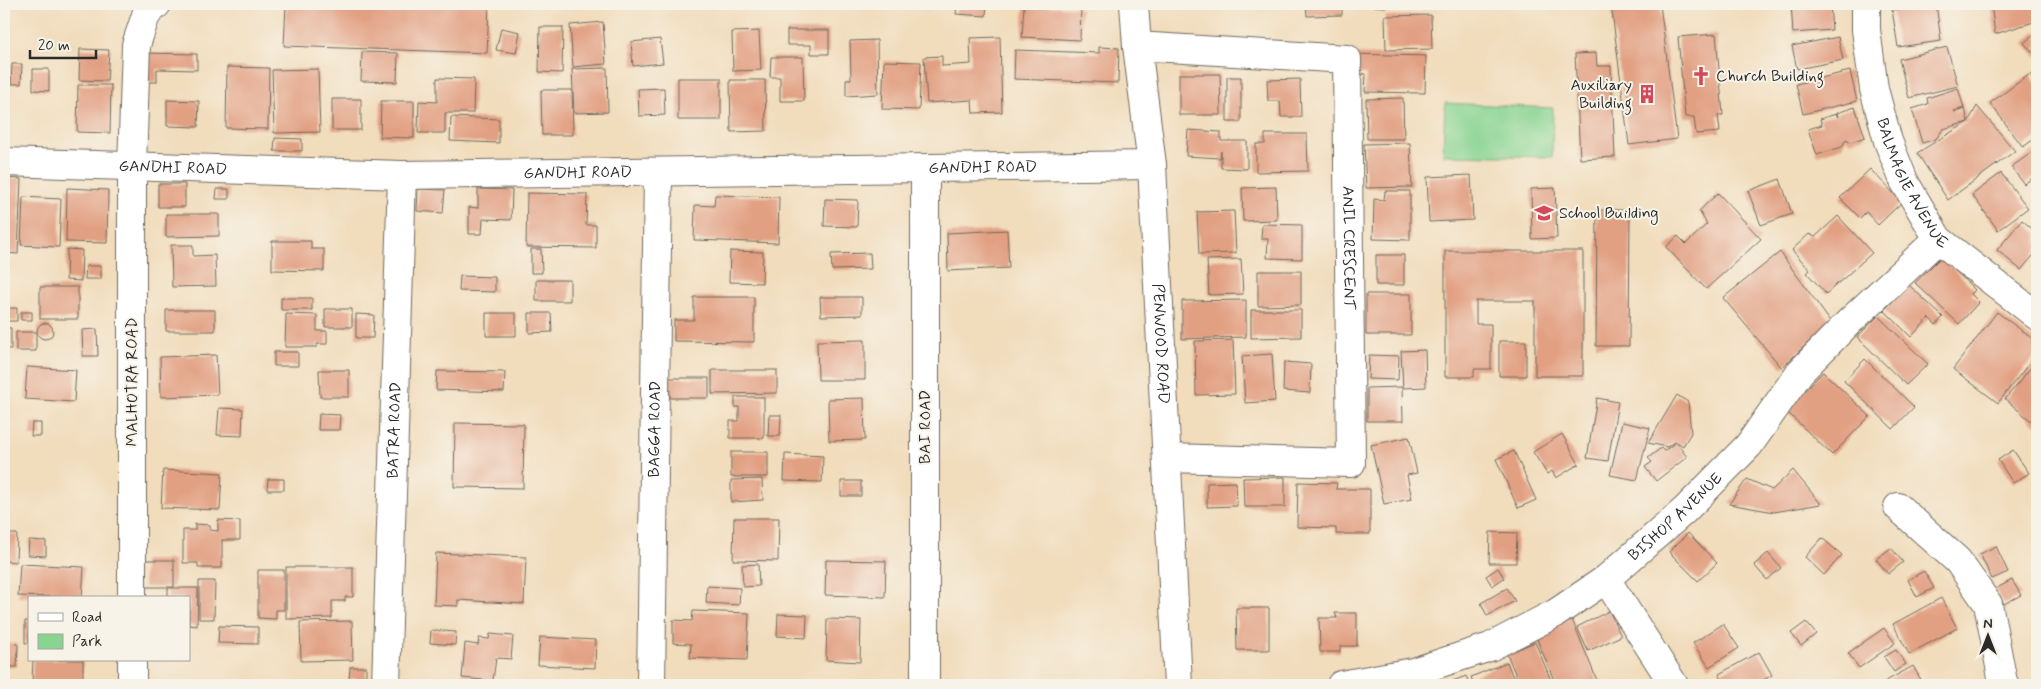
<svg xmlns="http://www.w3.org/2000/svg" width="2041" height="689" font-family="Mynerve,sans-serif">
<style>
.green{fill:#88d491;stroke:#5a805e}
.building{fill:#e2a083}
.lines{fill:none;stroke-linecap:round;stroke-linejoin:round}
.minor-casing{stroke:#70695d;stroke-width:30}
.minor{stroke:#fff;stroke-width:28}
.labels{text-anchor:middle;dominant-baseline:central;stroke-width:4;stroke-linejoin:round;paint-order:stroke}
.poi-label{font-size:16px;fill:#2b2b2b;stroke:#f7f3e8;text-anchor:start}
.street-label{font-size:16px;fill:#2b2b2b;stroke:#f7f3e8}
</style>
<rect width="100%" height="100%" fill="#f7f3e8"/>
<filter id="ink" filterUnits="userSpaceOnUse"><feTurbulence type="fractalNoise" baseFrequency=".02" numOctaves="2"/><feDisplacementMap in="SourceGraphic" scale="10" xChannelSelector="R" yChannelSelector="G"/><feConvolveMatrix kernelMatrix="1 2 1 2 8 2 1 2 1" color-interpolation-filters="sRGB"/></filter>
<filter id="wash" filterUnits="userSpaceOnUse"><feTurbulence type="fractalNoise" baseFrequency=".0096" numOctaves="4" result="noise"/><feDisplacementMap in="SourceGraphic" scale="20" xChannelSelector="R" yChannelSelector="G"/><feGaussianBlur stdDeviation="1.12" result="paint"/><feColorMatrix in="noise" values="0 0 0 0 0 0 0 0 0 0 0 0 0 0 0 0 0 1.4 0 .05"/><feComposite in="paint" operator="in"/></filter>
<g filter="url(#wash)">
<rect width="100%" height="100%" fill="#f1dcbb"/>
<path class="green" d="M1445,103L1553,108L1552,157L1443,155Z"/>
<g id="blocks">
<path class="building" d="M286,4H489L487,53L284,46Z
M957,4H987L986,16L956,14Z
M1306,4H1342V15L1307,16Z
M1355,4H1386V7L1355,5Z
M1611,4H1660L1677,139L1629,145Z
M1791,4H1830L1832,30L1793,33Z
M1936,4L1941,41L1898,47L1892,10Z
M1991,4H2037V21L1995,34Z
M1024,5L1081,8L1080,40L1022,37Z
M1431,15L1432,49L1386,50L1385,16Z
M603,22L606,64L573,67L570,25Z
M540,27H563L562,73L539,72Z
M501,28L520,32L516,53L496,50Z
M787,30H829V54H811V45H787Z
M759,31L761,70L733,71L732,32Z
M2037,31V57L2024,43Z
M1716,34L1723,115H1718L1720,132L1696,134L1694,117H1685L1678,37Z
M1000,37L1002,112L973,113L972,100L927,103L924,57L942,56V66L971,64L970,38Z
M1838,37L1843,60L1797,69L1792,46Z
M660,39L663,63L633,66L631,42Z
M877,40L878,94L846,96V79H851L850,41Z
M1099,47L1119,48L1118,83L1014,79L1015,50L1099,53Z
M1947,47L1958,86L1909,98L1899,59Z
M80,49L109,50L107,81L79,80Z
M362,52L398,53L397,82L361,81Z
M142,53L197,54V70L157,69V82H142Z
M1596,53L1597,66H1611L1615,157L1580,159L1575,54Z
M1353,54L1426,56L1425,93L1365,92L1366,74H1353Z
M771,57H803L804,101H780V77H770Z
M884,61L921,62L919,110L882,109Z
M12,64H22L21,84H11Z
M227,67L269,68L268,129L226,128Z
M607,68L608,112L574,113L572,69Z
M33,69H49V91L33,90Z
M318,69L320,132L274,133L272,70Z
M1850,71L1857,101L1803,114L1796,84Z
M1179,74H1220L1221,115H1179Z
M2030,74L2037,85V137L2023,147L1990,103Z
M1227,77H1241V122H1227Z
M437,78L474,79L473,113H445V133H418L419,101L437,102Z
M678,78H721V120H678Z
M1300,79L1301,117H1281L1280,101H1268L1267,80Z
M730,80H765L766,131L731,132Z
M78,85H111L110,133L77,132Z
M664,88L665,115L639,116L638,89Z
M1958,88L1964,108L1954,111L1955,112L1965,109L1968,122L1943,129L1936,139L1922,143L1912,109L1928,104L1927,98Z
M541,90H572L573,135H542Z
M1403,98L1404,139H1367L1366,99Z
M332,99H361V130H332Z
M167,100L199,101L198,127L167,126Z
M381,101H414V138L380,137Z
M1977,106L2015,151L1948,200L1917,153L1968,122Z
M1855,107L1865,137L1851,142L1846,139L1842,147L1817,155L1808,129L1822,125L1820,119L1836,114L1838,117L1837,113Z
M451,117L499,119V143L450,141Z
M1188,130L1221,132V141H1247V169L1221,168V151L1220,158L1186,156Z
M1265,134H1307L1308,171L1256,172V144H1265Z
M275,138L302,139V151H274Z
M1410,143L1412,187L1366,188L1364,144Z
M2034,151L2037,155V175L2024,184L2011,167Z
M1870,169L1902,202L1878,225L1866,212L1860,218L1840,198Z
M2001,173L2028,208L1998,230L1972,195Z
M1471,175L1473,220L1429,222L1427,177Z
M4,178L21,179L18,254L4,253Z
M1780,179L1792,214L1761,225L1748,191Z
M158,184H185V207H158Z
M1276,187L1277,220L1243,221L1242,188Z
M67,188L108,190L107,243L66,242Z
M1555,188L1557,238L1532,239L1531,189Z
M217,189H229V199H216Z
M418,189L445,190L443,213L417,211Z
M478,189L512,190L511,220L483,219L482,234H469V207L478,208Z
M1385,191H1410V240L1373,239L1374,199L1384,200Z
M527,193L587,194L586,225H596V248L526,247Z
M1718,193L1761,239L1706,289L1666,247L1678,236L1686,244L1707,224L1699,211Z
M715,195L779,197L778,243L694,240L695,205L714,206Z
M23,197L61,199L59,247L21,245Z
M825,199L858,200L857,227L824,226Z
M1597,210H1630L1629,346H1596Z
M1234,211L1236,253L1199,254L1197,212Z
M166,214H219V236L166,237Z
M1838,216L1872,253L1826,294L1807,273L1810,270L1792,250L1809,234L1815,237Z
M2022,220L2037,233V251L2021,270L1997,250Z
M1262,224L1302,225V259L1267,258L1268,239H1261Z
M1007,230L1009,268L948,271L947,233Z
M272,241H311V249H324V271L272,270Z
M171,245H193V256L215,255L216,286L172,287Z
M67,249L82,250L81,281L66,280Z
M531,249H541L542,273H531Z
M730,251L763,252L762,283L729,282Z
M1445,251H1583V376H1535V301H1476V324H1491V369H1474V377H1445Z
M1780,252L1830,321L1782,368L1723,298Z
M870,253L871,269L832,270L831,254Z
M1376,255H1404V285H1376Z
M1941,257L1975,290L1971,294L1979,302L1959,324L1915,283Z
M1241,259L1243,294L1209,295L1207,260Z
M86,266H101V279H85Z
M1258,271H1301V305L1258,306Z
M460,276L495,277V292L459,291Z
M536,280H570V301H536Z
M1909,285L1943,317L1936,325L1929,318L1911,337L1884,310Z
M40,287H78V319H40Z
M1366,294H1411V335H1366Z
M694,297H754V342L674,341V320H694Z
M820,297H862V315L821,316Z
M281,298H312V310H281Z
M1246,300V337L1182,339V301Z
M4,308H17V321H4Z
M325,309H352V327H325Z
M166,310H215V331H166Z
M1251,310H1301V337L1251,338Z
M21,312H32V320H21Z
M1997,312L2037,342V353L1998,403L1953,369Z
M486,313H516V336H486Z
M529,313H551L552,332L529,333Z
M286,314L317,315V331H327V344H317V347H285Z
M356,314L374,315L373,338H356Z
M1878,316L1928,364L1906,385L1857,337Z
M37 331a8 8 0 1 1 16 0a8 8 0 1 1-16 0Z
M4,327L11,328V349H4Z
M97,329L98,356H83L82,330Z
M16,332H36V351H16Z
M865,340V380H818L817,341Z
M1233,340L1235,394L1196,395L1195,341Z
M1499,341H1526V376H1499Z
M1425,350L1426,387L1403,388L1401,351Z
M274,352H298V366H274Z
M1272,354L1275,401L1245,403L1242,356Z
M216,355L218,395L161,397L160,357Z
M1369,355L1399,356L1398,380L1368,379Z
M1865,359L1914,407L1893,429L1844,381Z
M2037,360V426L2005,399Z
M1284,362L1311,364L1310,393L1283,391Z
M27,367L76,370L74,402L25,399Z
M319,370H349V397H320Z
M712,370H777V393L712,394Z
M437,371L505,372L504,392L436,390Z
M1823,372L1870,416L1832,455L1785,410Z
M669,378H709V398H670Z
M1402,387L1403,421H1367V388Z
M1677,395L1688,402L1691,433L1683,446L1675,441L1667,447L1648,443Z
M735,397H764V438H730V421H739V407H735Z
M864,398L865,440L829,441L828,399Z
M1597,398L1618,402L1608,461L1587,458Z
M219,408L243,409L242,436L217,435Z
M319,414L340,415L339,430H318Z
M769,415H781L780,436H768Z
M1622,422L1650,428L1637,480L1610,475Z
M32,423H41V436H31Z
M455,423L524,424L523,488L454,487Z
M1562,434L1579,464L1556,478L1552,471L1547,474L1533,452Z
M1409,437L1417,473L1407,475L1412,499L1384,504L1371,445Z
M1676,442L1687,457L1656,481L1645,467L1652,462L1648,458L1661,448L1664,451Z
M2013,450L2029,473L2013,483L1998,460Z
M1514,451L1536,500L1518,508L1496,459Z
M731,452H768V477H731Z
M785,454L823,456L822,482L784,481Z
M163,470L222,473L220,510L161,508Z
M1793,470L1821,504L1774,512L1729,504L1747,479L1772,490Z
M1285,477V507H1244L1243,478Z
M268,479H284V490H267Z
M762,479L763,500L731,502V480Z
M841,481H861V496H841Z
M1236,482L1237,506L1207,507V483Z
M1298,482L1337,483L1336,489H1370V534H1336V528L1297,527Z
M734,518H779L778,561L733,560Z
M218,520L240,521V540H222V568H198V563H183V530H195V524L210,525V530L218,531Z
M1490,532L1517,533L1516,563H1489Z
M1688,533L1717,563L1698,581L1669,552Z
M4,534H17L16,562L4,561Z
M1822,538L1842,555L1824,575L1805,557Z
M29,540L46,541V556L28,555Z
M1996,546L2008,572L1992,579L1980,554Z
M1891,548L1903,562L1888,574L1876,559Z
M436,553L526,557L524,604L458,600V606L434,605Z
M1768,553L1781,568L1767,580L1754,565Z
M144,560H174V587H144Z
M826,560L886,561L885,597L825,595Z
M20,564L84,567L82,598L18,596Z
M758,564L759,586L743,587L742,565Z
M286,567H353V597H345V601H332V618L286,619Z
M1498,568L1504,578L1492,586L1486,576Z
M258,570H284V610H276V619L258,618Z
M1924,571L1934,588L1917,597L1908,580Z
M2012,580L2021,595L2004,604L1995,589Z
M199,581H215L214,619H199Z
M707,586L740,588L739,605L706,603Z
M168,588H198L197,626L189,625V598H168Z
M1507,588L1515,601L1487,616L1481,603Z
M1941,598L1957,628L1909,654L1893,624Z
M1236,608H1269V650H1237Z
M693,611L749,613L747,660L690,658L691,644L673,643V620L692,621Z
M1609,611L1621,636L1588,651L1577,627Z
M1335,613H1357V646H1340V652H1320L1319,618H1337Z
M778,614L807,615L806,638L777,636Z
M1571,617L1599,685H1556L1534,632Z
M4,619H8V639H4Z
M827,619L861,620L860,662L826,660Z
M25,621H29V643H25Z
M352,621L353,660L301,661L300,622Z
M1806,622L1816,634L1801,646L1791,633Z
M1723,624L1739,648L1709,667L1693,643Z
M219,626L258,627V644L218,643Z
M1884,628L1895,643L1859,668L1848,653Z
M431,630L456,632L455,645L430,643Z
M490,634L513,636L511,659L496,658L493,681L462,678L465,643L478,645L479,638L489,639Z
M540,637L596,640L595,668L538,665Z
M1535,642L1553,685H1520L1507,654Z
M4,643L18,644L17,667H6V674H4Z
M1896,650L1906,664L1894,672L1884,657Z
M1759,652L1772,675L1755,685H1725L1719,674Z
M33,660H83V685L32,683Z
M1507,662L1516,685H1474L1471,677Z
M1913,666L1924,685H1879Z
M350,667H366V679H349Z
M1466,676L1470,685H1442Z"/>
</g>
</g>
<g filter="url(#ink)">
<use href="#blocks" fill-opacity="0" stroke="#70695d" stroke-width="1"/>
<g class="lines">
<g class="minor-casing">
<g id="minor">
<path id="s1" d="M1134,4L1137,46L1152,165L1178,685"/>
<path id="s2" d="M1866,4V30L1874,89L1888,141L1904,181L1938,239L2037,316"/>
<path id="s3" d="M1137,46L1347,59L1351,463L1167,458"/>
<path id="s4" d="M4,162L402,175L1152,165"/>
<path d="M1898,507L1958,561L1988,604L2003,682L2005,685"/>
<path d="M1606,579L1674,685"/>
<path d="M132,598V167L136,45L146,15L157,4"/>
<path d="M132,660V685"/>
<path id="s5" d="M386,685L402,175"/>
<path id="s6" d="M651,685L658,173"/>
<path d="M925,685V169"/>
<path id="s7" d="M1341,685L1413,672L1490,647L1556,613L1606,579L1685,510L1749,445L1800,372L1849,322L1938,239"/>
</g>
</g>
<use href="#minor" class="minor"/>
</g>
</g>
<defs>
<g id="church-bare" transform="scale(1.5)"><path d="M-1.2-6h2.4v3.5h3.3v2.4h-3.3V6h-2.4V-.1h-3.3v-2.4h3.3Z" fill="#d1495b" stroke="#f7f3e8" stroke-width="2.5" paint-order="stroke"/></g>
<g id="building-bare" transform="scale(1.5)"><path d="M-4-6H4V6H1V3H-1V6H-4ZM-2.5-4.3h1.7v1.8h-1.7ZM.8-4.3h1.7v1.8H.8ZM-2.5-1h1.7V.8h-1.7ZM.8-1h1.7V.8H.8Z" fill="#d1495b" stroke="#f7f3e8" stroke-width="2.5" paint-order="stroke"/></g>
<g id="school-bare" transform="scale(1.5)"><path d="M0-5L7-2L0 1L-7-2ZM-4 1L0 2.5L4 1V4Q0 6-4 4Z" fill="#d1495b" stroke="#f7f3e8" stroke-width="2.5" paint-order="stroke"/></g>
</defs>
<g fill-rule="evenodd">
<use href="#church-bare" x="1701" y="76"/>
<use href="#building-bare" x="1647" y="94"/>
<use href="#school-bare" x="1544" y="213"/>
</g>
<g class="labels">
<g class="poi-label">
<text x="1716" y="76">Church Building</text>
<text x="1632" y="85" text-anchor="end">Auxiliary<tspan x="1632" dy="18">Building</tspan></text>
<text x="1559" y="213">School Building</text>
</g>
<g class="street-label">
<text stroke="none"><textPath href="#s4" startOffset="169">GANDHI ROAD</textPath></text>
<text stroke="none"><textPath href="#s4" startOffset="979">GANDHI ROAD</textPath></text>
<text stroke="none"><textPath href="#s4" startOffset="574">GANDHI ROAD</textPath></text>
<text stroke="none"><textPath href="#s2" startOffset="188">BALMAGIE AVENUE</textPath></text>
<text stroke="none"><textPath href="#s3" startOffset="399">ANIL CRESCENT</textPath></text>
<text stroke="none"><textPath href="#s1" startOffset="341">PENWOOD ROAD</textPath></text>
<text transform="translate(132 382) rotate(-90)">MALHOTRA ROAD</text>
<text transform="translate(925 427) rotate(-90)">BAI ROAD</text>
<text stroke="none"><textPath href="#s6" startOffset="256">BAGGA ROAD</textPath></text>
<text stroke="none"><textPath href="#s5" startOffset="255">BATRA ROAD</textPath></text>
<text stroke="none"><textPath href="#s7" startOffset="382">BISHOP AVENUE</textPath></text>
</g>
</g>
<rect width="2041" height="689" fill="none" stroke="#f7f3e8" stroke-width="20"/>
<rect x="28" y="596" width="162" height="65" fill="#f7f3e8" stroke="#a5a39c"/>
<rect x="38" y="613" width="25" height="8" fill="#ffffff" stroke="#a5a39c"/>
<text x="72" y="622" font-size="15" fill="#2b2b2b">Road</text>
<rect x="38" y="634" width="25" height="15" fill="#88d491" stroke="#a5a39c"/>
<text x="72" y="646" font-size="15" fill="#2b2b2b">Park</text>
<g transform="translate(1988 636)" stroke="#f7f3e8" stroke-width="4" paint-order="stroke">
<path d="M0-4L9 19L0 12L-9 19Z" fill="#2b2b2b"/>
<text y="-8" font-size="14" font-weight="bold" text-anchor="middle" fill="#2b2b2b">N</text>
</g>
<path d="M30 50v8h66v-8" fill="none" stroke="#2b2b2b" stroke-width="2.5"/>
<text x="38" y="50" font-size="15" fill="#2b2b2b" stroke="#f7f3e8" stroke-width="4" paint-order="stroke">20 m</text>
</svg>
